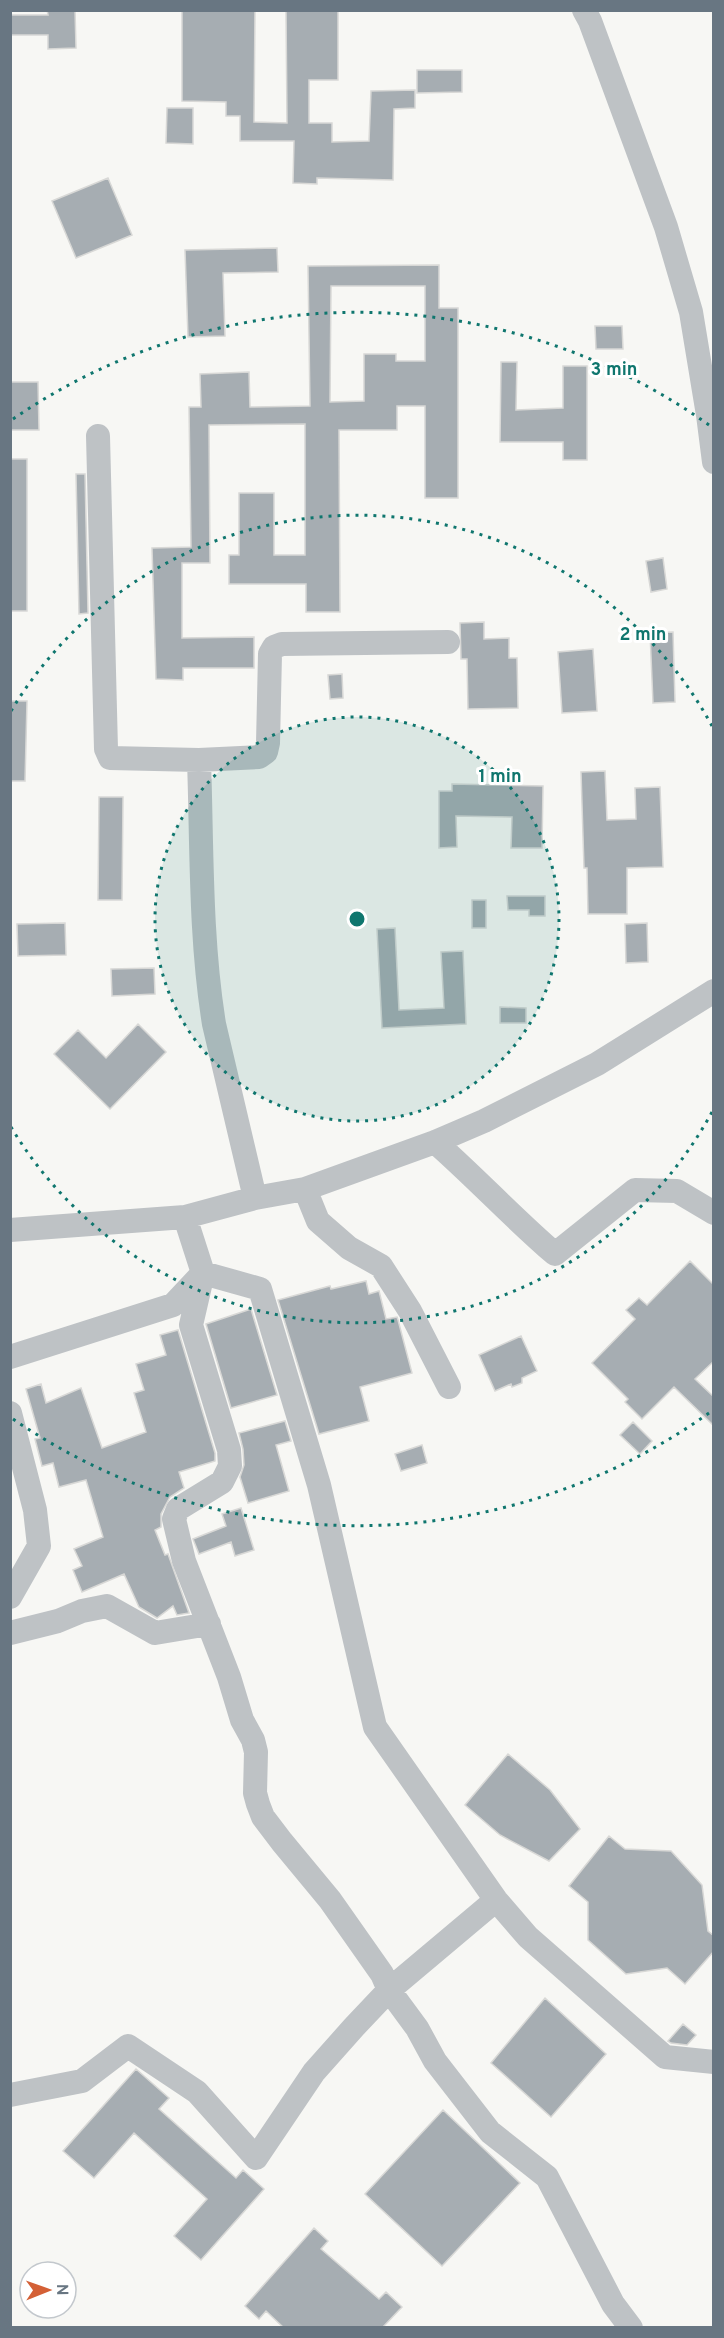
<svg xmlns="http://www.w3.org/2000/svg" width="724" height="2338" font-family="Overpass,sans-serif">
<style>
.building{fill:#a6adb2;stroke:#d8d8d6;stroke-width:1.5;fill-rule:evenodd}
.lines{fill:none;stroke-linecap:round;stroke-linejoin:round}
.minor{stroke:#bec2c5;stroke-width:24}
.ring{fill:none;stroke:#0f766e;stroke-width:3;stroke-dasharray:3 6}
.centre{fill:#0f766e;stroke:#fff;stroke-width:3}
.ring-label{font-size:18px;text-anchor:middle;font-weight:bold;fill:#0f766e;stroke:#fff;stroke-width:6;stroke-linejoin:round;paint-order:stroke}
</style>
<rect width="100%" height="100%" fill="#f7f7f4"/>
<path class="building" d="M47,10H75L76,48L48,49V35H10V15H48Z
M182,10H255L254,122L287,123L286,10H338V80H309V123H332V142L369,141L371,91L415,90V108L394,109L393,180L317,178V184L293,183L294,141H240V116H226V102L182,101Z
M417,70H462V92L417,93Z
M167,108H193V144L166,143Z
M108,178L132,235L76,258L52,201Z
M277,248L278,272L223,273L225,336L188,337L185,250Z
M439,265V308H458V498H425V406H397V430H339L340,612H306V584H229V555H239V493H274V555H305V424L209,425L210,563H182V638L254,637V668H183V680L156,679L152,548L191,547L189,407H201L200,374L249,372L250,407L310,406L308,266ZM331,286H425V361H396V354H364V401L330,402Z
M595,326H622L623,349H596Z
M501,362H517L516,410L563,408V366H587V460H563V442H500Z
M10,382H38L39,430H10Z
M10,459H27V611H10Z
M76,474H85L88,613L79,614Z
M663,558L667,589L651,592L646,561Z
M484,622V639L509,638V658H517L518,708L468,709L467,659H461L460,623Z
M673,632L675,702L653,703L650,633Z
M593,649L597,711L562,713L558,652Z
M342,674L343,698L330,699L328,675Z
M10,701H27L25,781H10Z
M605,771L607,820L636,819L635,788L660,787L663,867L627,868V914H588L587,868H584L581,772Z
M452,784L543,786L542,848H511L512,817L456,816L457,847L439,848V791H452Z
M99,797H123L122,900H98Z
M507,896H545V916H529V910H508Z
M472,900H486V928H472Z
M65,923L66,955L18,956L17,924Z
M647,923L648,962L626,963L625,924Z
M395,928L399,1010L444,1008L441,952L463,951L466,1024L382,1028L377,929Z
M154,968L155,994L112,996L111,969Z
M500,1007L526,1008V1023H500Z
M138,1024L166,1052L110,1109L54,1054L78,1030L106,1058Z
M690,1261L714,1285V1361L695,1379L714,1397V1426L674,1387L642,1419L625,1402L628,1399L592,1363L635,1319L626,1310L639,1298L647,1305Z
M366,1281L369,1294L379,1291L386,1319L397,1317L398,1320L412,1373L360,1387L369,1421L319,1434L278,1300L330,1286L331,1289Z
M251,1309L277,1395L231,1408L206,1324Z
M178,1330L215,1453V1461L179,1472L184,1488L170,1497L161,1514V1527L155,1530L165,1555L168,1554L189,1613L177,1615L173,1606L157,1618L139,1607L124,1574L82,1592L73,1570L82,1566L74,1549L103,1537L86,1480L59,1487L53,1463L42,1466L35,1439L40,1438L26,1389L41,1384L46,1403L81,1388L102,1448L146,1432L134,1393L144,1390L136,1364L166,1355L160,1335Z
M521,1336L537,1371L522,1378V1383L512,1387L511,1384L495,1391L479,1355Z
M285,1421L291,1441L276,1445L289,1491L248,1503L240,1477L244,1465L243,1449L239,1433Z
M633,1422L652,1441L640,1454L620,1435Z
M422,1445L427,1463L401,1471L395,1454Z
M241,1508L254,1550L235,1556L231,1542L199,1554L193,1539L226,1526L222,1514Z
M508,1754L550,1790L580,1829L549,1861L500,1835L465,1805Z
M609,1836L625,1849L671,1851L702,1885L708,1931L714,1936V1951L685,1984L667,1968L626,1974L588,1940V1902L569,1886Z
M545,1998L606,2054L551,2117L491,2063Z
M683,2024L696,2035L687,2045L671,2043L668,2041Z
M136,2069L169,2098L159,2109L236,2178L243,2170L264,2189L201,2260L174,2236L207,2199L134,2133L94,2178L63,2151Z
M443,2110L520,2183L442,2266L365,2194Z
M314,2228L328,2241L321,2249L379,2299L386,2292L402,2307L382,2328H284L266,2311L259,2319L245,2306Z"/>
<g class="lines">
<path class="minor" d="M584,10L590,21L666,227L691,312L708,415L714,462
M98,436L106,749L110,758L199,760L259,757L266,752L268,743L270,654L274,647L282,644L448,642
M199,760C202,847 200,937 214,1024L255,1198
M435,1142C476,1178 513,1218 555,1254L635,1190L677,1191L714,1213
M305,1189L318,1221L349,1248L381,1266L410,1311L449,1387
M10,1230L185,1217L255,1198L305,1189L435,1142L484,1121L597,1064L714,991
M10,1357L173,1305L203,1273L185,1217
M10,1413L35,1510L39,1546L10,1597
M10,1633L58,1621L82,1611L107,1606L155,1633L209,1624
M10,2095L82,2081L128,2046L197,2092L256,2158L314,2072L354,2027L389,1990L496,1900
M631,2328L613,2304L547,2177L490,2132L435,2061L417,2028L389,1990L382,1974L330,1900L282,1842L263,1817L258,1804L255,1793L256,1752L253,1740L242,1720L229,1677L184,1561L174,1519L178,1509L222,1482L230,1466L229,1450L191,1325L203,1273L260,1289L319,1485L375,1727L496,1900L528,1937L665,2057L714,2062"/>
</g>
<circle cx="357" cy="919" r="202" fill="#0f766e" fill-opacity=".12"/>
<g class="ring">
<circle cx="357" cy="919" r="202"/>
<path d="M712 1112A404 404 0 0 1 11 1127M11 711A404 404 0 0 1 712 726"/>
<path d="M709 1413A607 607 0 0 1 13 1419M13 419A607 607 0 0 1 709 425"/>
</g>
<circle cx="357" cy="919" r="9" class="centre"/>
<g class="ring-label">
<text x="614" y="375">3 min</text>
<text x="643" y="640">2 min</text>
<text x="500" y="782">1 min</text>
</g>
<rect width="724" height="2338" fill="none" stroke="#687682" stroke-width="24"/>
<g transform="translate(48 2290) rotate(89)"><circle r="28" fill="#ffffff" stroke="#c3c8cd" stroke-width="1.5"/>
<path d="M0-4.5L10 22L0 15L-10 22Z" fill="#d46036"/>
<text y="-9" font-size="16" font-weight="bold" text-anchor="middle" fill="#687682">N</text>
</g>
</svg>
